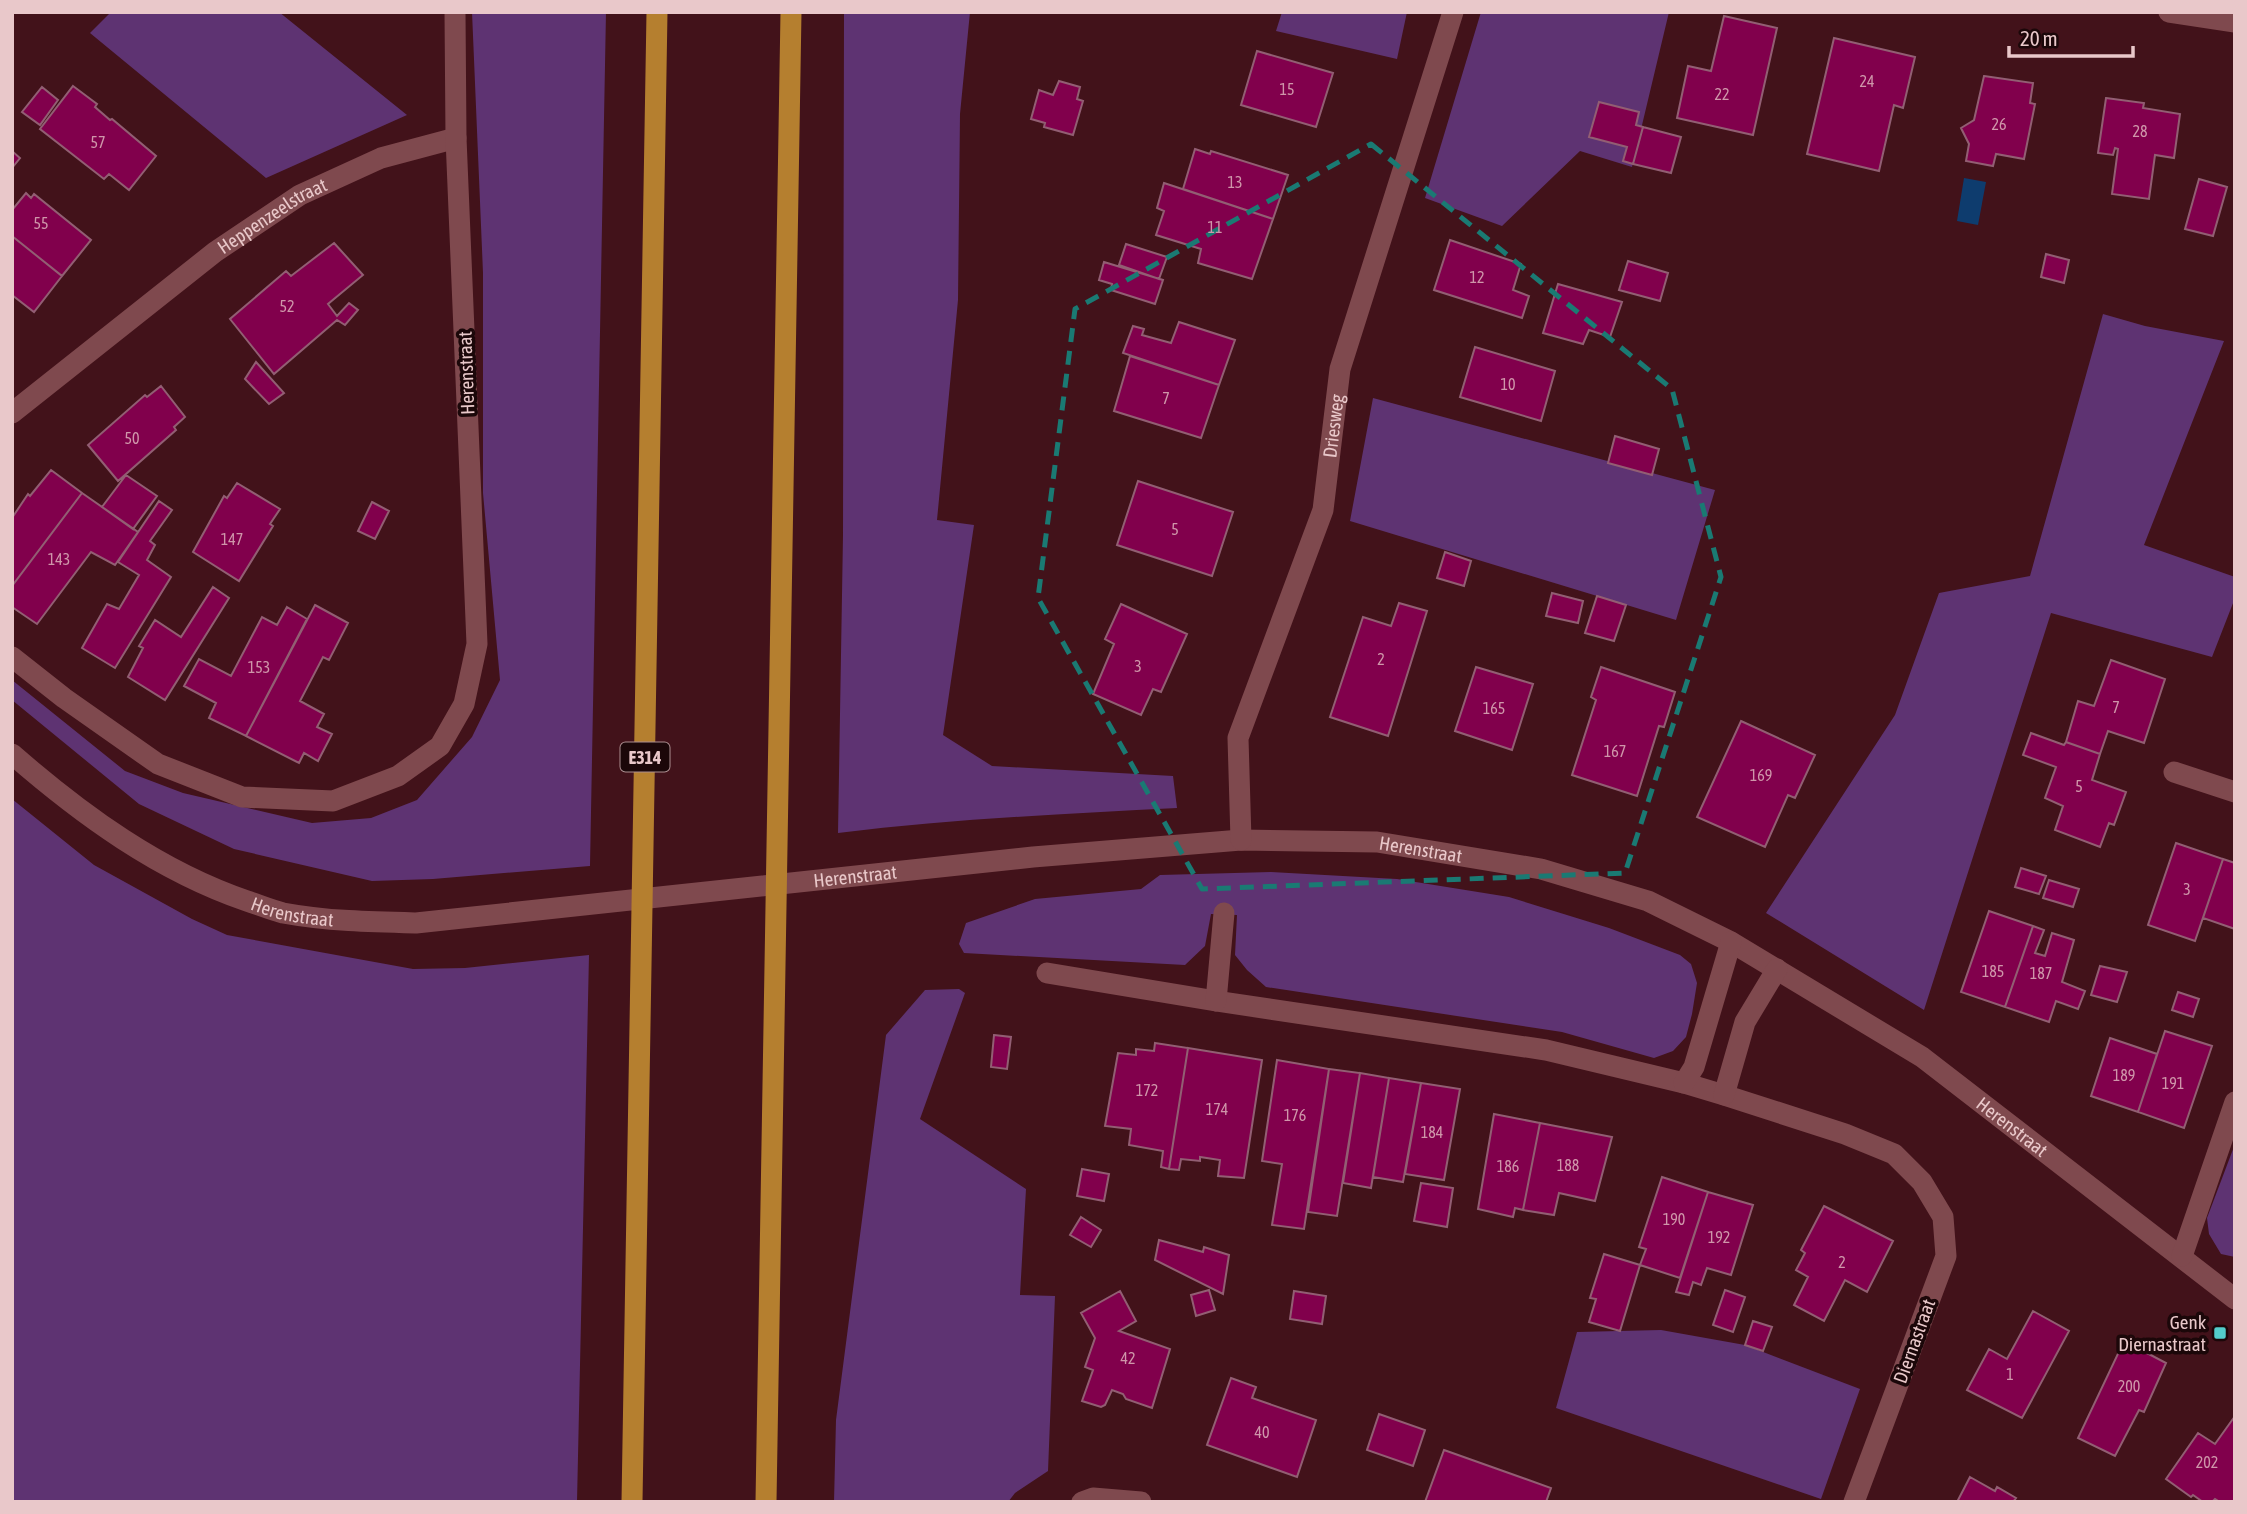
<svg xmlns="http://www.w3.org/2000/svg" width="2247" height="1514" font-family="'Asap Condensed',sans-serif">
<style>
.green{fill:#5e3372}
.water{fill:#0e3c6e}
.building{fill:#81004c;stroke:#925e73;stroke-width:2}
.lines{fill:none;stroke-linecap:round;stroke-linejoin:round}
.minor{stroke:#7f494e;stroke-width:21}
.highway{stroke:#b57f2f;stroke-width:21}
.marked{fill:none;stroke:#1a7a73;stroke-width:5;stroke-dasharray:14 9;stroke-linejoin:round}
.poi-dot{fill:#53cdcb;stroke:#1b0709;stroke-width:2.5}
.labels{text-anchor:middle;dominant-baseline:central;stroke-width:7;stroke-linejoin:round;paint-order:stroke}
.number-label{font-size:16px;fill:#cf96aa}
.shield{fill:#1b0709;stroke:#ab8e90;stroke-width:2}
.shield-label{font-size:18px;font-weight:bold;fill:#e9c8ca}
.street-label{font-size:19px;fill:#e9c8ca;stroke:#1b0709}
.poi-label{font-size:19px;fill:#e9c8ca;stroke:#1b0709;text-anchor:end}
</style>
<rect width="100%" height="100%" fill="#42121a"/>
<path class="green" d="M111,12H279L407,115L266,178L90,33Z
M472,12H606L590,866L433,879L372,881L234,849L139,804L12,700V680L125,771L183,793L312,823L371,818L417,800L472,737L500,680L483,493V273Z
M844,12H970L960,114L958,300L937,520L974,525L943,735L992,766L1173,776L1177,808C1064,814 951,819 838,833L843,535Z
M1282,12H1407L1397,59L1276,31Z
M1481,12H1669L1632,167L1580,151L1502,226L1425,198Z
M2103,314L2145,326L2224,341L2144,545L2235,577V598L2212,657L2051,613L1924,1010L1766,913L1895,715L1939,593L2030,576Z
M1373,398L1715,490L1676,620L1350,521Z
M12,799L94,865L192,919L227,935L413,969L465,968L589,955L577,1502H12Z
M1271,872L1397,879L1509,897L1609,928L1680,955L1691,964L1697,983L1692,1014L1686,1037L1673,1051L1654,1058L1562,1032L1266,987L1247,970L1235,955L1237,915L1211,914L1205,946L1185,965L964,953L959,944L966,923L1035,899L1141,889L1160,875Z
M959,989L965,993L920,1119L1026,1189L1020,1295L1055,1296L1048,1471L1015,1493L1008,1502H834L836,1420L886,1035L925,990Z
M2235,1144V1257L2221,1254L2209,1234L2207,1218Z
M1661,1330L1745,1345L1860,1389L1821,1499L1556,1408L1577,1332Z"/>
<path class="water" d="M1964,178L1986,182L1978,225L1957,221Z"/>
<path class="building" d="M1724,16L1777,28L1753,135L1677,118L1688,66L1711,71Z
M1834,38L1915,57L1903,108L1894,105L1879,171L1807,154Z
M1257,51L1333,73L1316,127L1241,105Z
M1984,76L2033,83L2030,103L2035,104L2024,159L1996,154L1993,166L1966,161L1969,144L1961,128L1974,120Z
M1059,81L1080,87L1077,99L1083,101L1073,135L1044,127L1045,123L1031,119L1039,90L1053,95Z
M73,86L97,104L95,107L110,120L112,119L156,156L129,190L109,174L104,179L40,129Z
M42,87L58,100L40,125L22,112Z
M2106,98L2144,103L2143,108L2180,114L2174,158L2155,155L2149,199L2112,194L2118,149L2115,148L2113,155L2098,153Z
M1599,102L1639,112L1636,125L1643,127L1633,164L1623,161L1627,147L1589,137Z
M1643,127L1681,137L1671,173L1633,164Z
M1195,149L1210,154L1211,151L1288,175L1273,219L1183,189Z
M12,151L20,158L12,168Z
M2199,179L2227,187L2213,236L2185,229Z
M1164,183L1273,219L1252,279L1198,263L1201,249L1156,235L1164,211L1157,208Z
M26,193L31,198L34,194L91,240L62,276L12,236V210Z
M12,236L62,276L34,312L12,295Z
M1450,240L1521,264L1513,290L1529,296L1522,318L1434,290Z
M334,243L363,275L328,304L337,316L349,303L358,310L345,325L337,320L274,374L230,319L286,271L291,276Z
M1126,244L1167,257L1159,279L1119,265Z
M2046,254L2069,260L2064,283L2041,277Z
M1628,261L1668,273L1660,301L1619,290Z
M1104,262L1163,280L1155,304L1111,290L1112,284L1099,280Z
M1558,284L1622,302L1610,337L1589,330L1583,344L1543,333Z
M1179,322L1235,340L1219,385L1123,353L1133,326L1144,329L1142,335L1171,343Z
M1475,347L1555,371L1541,421L1460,397Z
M1130,356L1219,385L1201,438L1114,411Z
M256,362L284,393L269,404L245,379Z
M161,386L185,417L174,427L176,430L118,481L88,445L145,395L147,397Z
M1615,436L1659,449L1652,475L1608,463Z
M51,470L82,493L12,586V518L28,494L30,496Z
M126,475L157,496L133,529L102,507Z
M1138,481L1233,512L1212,576L1117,545Z
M237,483L280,509L270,524L273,526L239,581L193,552L224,496L227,498Z
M82,493L138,532L115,565L91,552L37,624L12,607V586Z
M159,501L172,510L150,541L155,545L147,560L171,577L115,668L82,648L107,604L119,609L139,575L118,562Z
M372,502L389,511L375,539L358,531Z
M1445,552L1471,561L1464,586L1437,578Z
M213,587L229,598L165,700L128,677L143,648L139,646L155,620L181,637Z
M1552,593L1583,601L1578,623L1546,616Z
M1597,596L1626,605L1614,641L1585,633Z
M1399,603L1427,611L1388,736L1330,717L1363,617L1391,626Z
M1121,604L1187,634L1161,692L1153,689L1141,715L1093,694L1114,644L1105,639Z
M315,605L348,623L329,660L323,657L300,701L324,714L317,727L332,734L318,761L304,753L299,763L246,736Z
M287,607L307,619L246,736L209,718L216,703L184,686L199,659L231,676L262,617L277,625Z
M2111,660L2165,679L2144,743L2108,731L2100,754L2066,742L2078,701L2094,706Z
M1476,667L1533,684L1512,750L1455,731Z
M1601,667L1675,692L1664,727L1659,726L1637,796L1572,775L1596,700L1591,697Z
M1741,721L1815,755L1795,798L1788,795L1765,847L1697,817Z
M2031,733L2064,745L2066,742L2100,754L2092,780L2126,792L2114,825L2109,823L2100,847L2055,830L2063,806L2045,798L2056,767L2023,755Z
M2176,843L2223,859L2195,941L2148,925Z
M2223,859L2235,863V929L2203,918Z
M2021,868L2046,876L2039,894L2015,887Z
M2049,880L2079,889L2073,907L2043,898Z
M1989,911L2033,926L2005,1007L1961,992Z
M2033,926L2044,930L2035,953L2045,956L2052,933L2074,940L2062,982L2085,991L2078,1009L2056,1001L2049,1022L2005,1007Z
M2100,966L2127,972L2117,1002L2091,995Z
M2178,992L2199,999L2193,1017L2172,1010Z
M2165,1031L2212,1046L2184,1128L2138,1112Z
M994,1035L1011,1037L1007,1069L991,1067Z
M2110,1038L2157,1054L2138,1112L2091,1096Z
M1155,1043L1188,1048L1169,1169L1161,1167L1163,1151L1129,1145L1131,1129L1105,1126L1118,1053L1136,1055V1049L1154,1051Z
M1188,1048L1262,1060L1244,1178L1218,1176L1220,1160L1200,1157V1161L1181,1159L1179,1170L1169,1169Z
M1277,1060L1329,1069L1304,1229L1272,1225L1282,1164L1262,1161Z
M1329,1069L1360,1073L1337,1216L1308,1212Z
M1360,1073L1389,1078L1371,1188L1343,1183Z
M1389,1078L1421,1083L1403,1182L1373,1177Z
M1421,1083L1460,1089L1444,1180L1405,1174Z
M1494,1114L1540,1123L1523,1210L1515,1208L1513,1217L1478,1209Z
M1540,1123L1612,1137L1595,1201L1559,1193L1554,1215L1523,1210Z
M1082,1169L1109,1174L1104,1201L1077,1196Z
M1662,1177L1708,1192L1680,1278L1640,1265L1646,1249L1639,1247Z
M1421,1183L1453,1188L1447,1227L1414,1221Z
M1708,1192L1753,1205L1731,1275L1707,1268L1701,1285L1693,1282L1689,1295L1676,1292Z
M1824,1206L1893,1241L1867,1292L1845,1280L1824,1321L1794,1305L1808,1277L1796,1270L1805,1253L1801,1250Z
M1081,1217L1101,1230L1091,1247L1070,1235Z
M1159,1240L1203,1252L1204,1247L1229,1255L1223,1294L1155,1260Z
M1604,1254L1640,1265L1620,1331L1589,1322L1596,1299L1590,1298Z
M1209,1290L1215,1310L1196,1316L1191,1295Z
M1725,1290L1745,1297L1733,1332L1713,1325Z
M1120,1291L1136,1321L1119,1331L1170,1349L1152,1408L1126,1399L1123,1394L1112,1390L1105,1405L1101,1407L1082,1401L1093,1370L1085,1367L1095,1338L1081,1313Z
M1294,1291L1326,1296L1322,1324L1290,1319Z
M2033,1311L2069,1331L2022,1418L1967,1390L1989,1349L2007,1359Z
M1753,1321L1772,1327L1763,1351L1745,1345Z
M2124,1341L2166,1363L2144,1412L2139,1410L2115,1456L2078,1438Z
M1231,1378L1256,1387L1252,1398L1316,1420L1297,1477L1207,1445Z
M1379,1414L1425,1430L1413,1466L1367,1450Z
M2235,1416V1502H2220L2215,1499L2212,1502H2203L2193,1495L2191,1497L2166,1479L2198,1433L2215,1444Z
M1444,1450L1551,1488L1546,1502H1425Z
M1970,1477L1995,1491L1997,1487L2016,1498L2013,1502H1957Z"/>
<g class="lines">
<g class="minor">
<path d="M2169,12L2235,22"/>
<path id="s1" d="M12,413L215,252L300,195L381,158L456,138"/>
<path d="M12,657L64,698L158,764L242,797L333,801L398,776L440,746L464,704L477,644L456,138L455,12"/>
<path id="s2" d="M12,754C82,815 159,871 247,901C259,905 271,910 283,913C326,921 372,922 416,923L1033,857L1241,840L1377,842L1541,869L1648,901L1731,942L1922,1057L2235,1299"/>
<path d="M2174,772L2235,792"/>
<path id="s3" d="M1241,840L1238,738L1323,510L1340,369L1453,12"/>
<path d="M1047,973L1216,1001L1546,1050L1684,1083L1724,1095L1845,1134L1894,1154L1922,1182L1943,1217L1946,1256L1854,1502"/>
<path d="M1216,1001L1224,913"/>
<path d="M1684,1083L1694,1067L1731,942"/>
<path d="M1724,1095L1745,1022L1777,969"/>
<path d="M2182,1256L2235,1102"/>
<path d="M1082,1502L1093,1498L1141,1502"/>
</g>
<path class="highway" d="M632,1502L657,12
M766,1502L791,12"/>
</g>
<path class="marked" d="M1371,144L1672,389L1721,577L1625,873L1202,889L1038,598L1075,309Z"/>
<rect class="poi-dot" x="2213" y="1326" width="14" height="14" rx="3.5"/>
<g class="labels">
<g class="number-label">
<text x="1867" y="81">24</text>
<text x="1287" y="89">15</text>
<text x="1722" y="94">22</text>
<text x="1999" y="124">26</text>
<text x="2140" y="131">28</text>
<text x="98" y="142">57</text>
<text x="1235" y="182">13</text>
<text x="41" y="223">55</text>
<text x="1215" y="227">11</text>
<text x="1477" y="277">12</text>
<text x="287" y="306">52</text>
<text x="1508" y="384">10</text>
<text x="1166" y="398">7</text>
<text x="132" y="438">50</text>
<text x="1175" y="529">5</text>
<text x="232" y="539">147</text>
<text x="59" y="559">143</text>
<text x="1381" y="659">2</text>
<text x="1138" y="666">3</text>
<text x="259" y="667">153</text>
<text x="2116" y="707">7</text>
<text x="1494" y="708">165</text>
<text x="1615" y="751">167</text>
<text x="1761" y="775">169</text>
<text x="2079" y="786">5</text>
<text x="2187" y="889">3</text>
<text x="1993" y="971">185</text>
<text x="2041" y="973">187</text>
<text x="2124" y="1075">189</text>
<text x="2173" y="1083">191</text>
<text x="1147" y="1090">172</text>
<text x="1217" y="1109">174</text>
<text x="1295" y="1115">176</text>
<text x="1432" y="1132">184</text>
<text x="1568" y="1165">188</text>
<text x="1508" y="1166">186</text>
<text x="1674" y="1219">190</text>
<text x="1719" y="1237">192</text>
<text x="1842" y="1262">2</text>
<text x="1128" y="1358">42</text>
<text x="2010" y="1374">1</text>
<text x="2129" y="1386">200</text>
<text x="1262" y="1432">40</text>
<text x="2207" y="1462">202</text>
</g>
<rect class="shield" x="620.5" y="742.5" width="49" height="29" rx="5"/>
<g class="shield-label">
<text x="645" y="757">E314</text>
</g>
<g class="street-label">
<text stroke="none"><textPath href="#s1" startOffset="327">Heppenzeelstraat</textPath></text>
<text transform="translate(466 373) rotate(-92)">Herenstraat</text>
<text stroke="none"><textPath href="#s3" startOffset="430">Driesweg</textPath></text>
<text stroke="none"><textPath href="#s2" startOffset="1460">Herenstraat</textPath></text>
<text stroke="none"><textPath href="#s2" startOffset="892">Herenstraat</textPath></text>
<text stroke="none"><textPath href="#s2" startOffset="326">Herenstraat</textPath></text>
<text stroke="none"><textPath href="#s2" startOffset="2123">Herenstraat</textPath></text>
<text transform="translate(1914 1341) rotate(-70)">Diernastraat</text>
</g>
<g class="poi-label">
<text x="2206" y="1322">Genk<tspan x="2206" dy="22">Diernastraat</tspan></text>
</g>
</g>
<rect width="2247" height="1514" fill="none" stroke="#e9c8ca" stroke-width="28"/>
<path d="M2009 46v10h124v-10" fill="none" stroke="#e9c8ca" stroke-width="3.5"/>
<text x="2020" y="46" font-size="21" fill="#e9c8ca" stroke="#1b0709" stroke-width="5" paint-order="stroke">20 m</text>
</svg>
